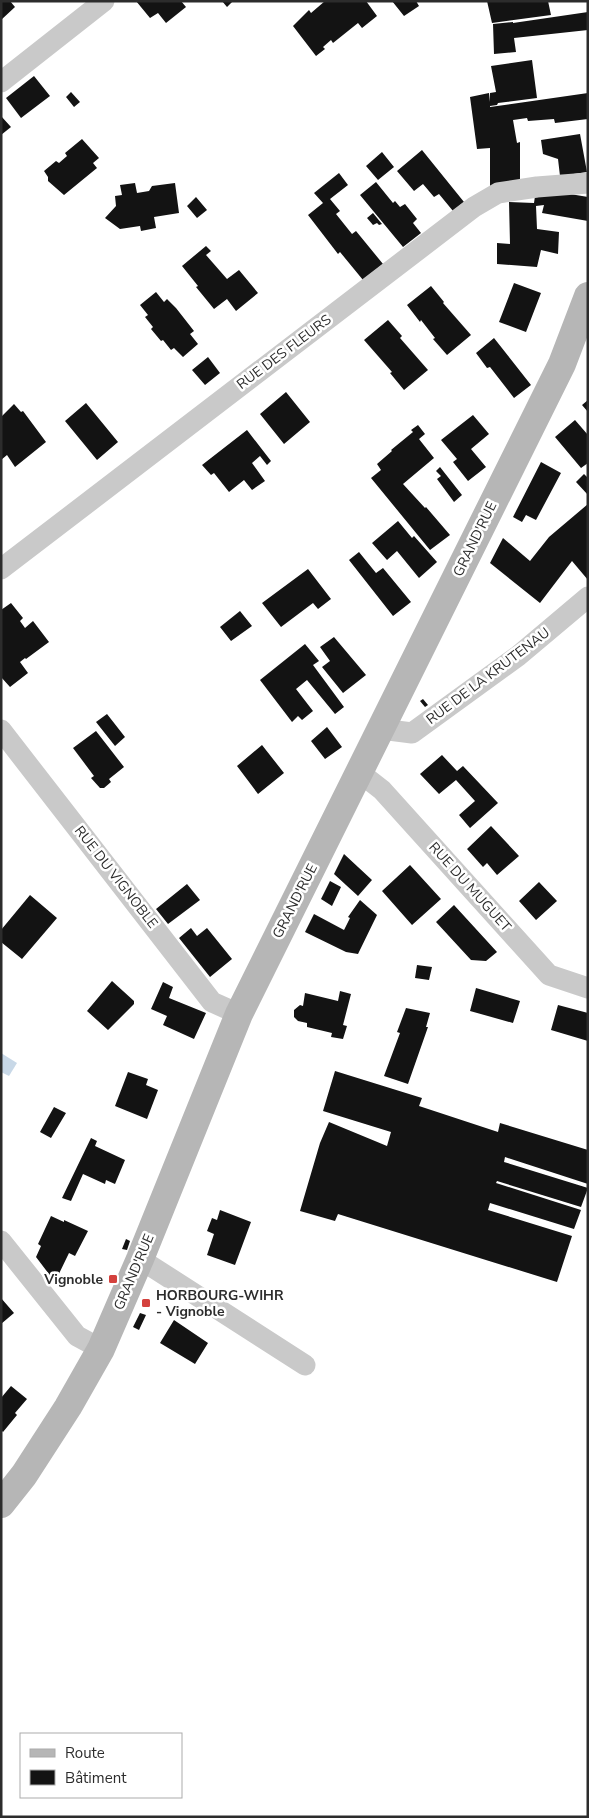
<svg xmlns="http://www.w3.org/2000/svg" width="589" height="1818" font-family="'Nunito Sans',sans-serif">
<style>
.water{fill:#c8d8e7}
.building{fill:#131313}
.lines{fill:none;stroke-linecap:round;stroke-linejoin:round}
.street{stroke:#c9c9c9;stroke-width:21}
.secondary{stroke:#b6b6b6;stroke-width:28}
.poi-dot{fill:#d4413d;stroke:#fff;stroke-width:2}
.labels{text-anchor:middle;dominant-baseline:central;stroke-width:5;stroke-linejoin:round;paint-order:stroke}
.street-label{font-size:14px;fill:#2c2c2c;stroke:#fff}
.poi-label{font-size:14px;font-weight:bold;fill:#2c2c2c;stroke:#fff;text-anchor:end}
</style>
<rect width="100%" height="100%" fill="#fff"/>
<path class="water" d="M1,1053L17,1063L9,1076L1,1072Z"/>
<path class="building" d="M1,1H10L15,7L1,20Z
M136,1H181L186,7L166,23L158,13L150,18Z
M222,1H233L227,7Z
M325,1H366L377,16L362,28L358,23L333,43L331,40L323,47L325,49L316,56L293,26L309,10L311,13Z
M392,1H416L419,6L404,16Z
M487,1H548L551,15L492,23Z
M588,12V30L514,38L516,52L494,54L493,24L513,22V23Z
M532,60L537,98L498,103L497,105L490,106V107L588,93V119L555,123L554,119L528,121L527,118L513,120L517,143L520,142V183L490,187V148L477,149L470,97L489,93L490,102V93L496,92L491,66Z
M34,76L50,96L21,118L6,98Z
M71,92L80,102L74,107L66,97Z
M1,116L11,127L1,135Z
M580,134L587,172L560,176L558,159L543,154L541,140Z
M82,139L99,158L93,163L97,168L64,195L48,181V177L44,171L56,161L59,163L67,156L65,153Z
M422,150L464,202L453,211L439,194L434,197L423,184L414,191L397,171Z
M382,152L394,167L378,180L366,166Z
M339,173L348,185L330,199L340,211L336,214L352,234L356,231L383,264L363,280L340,252L338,254L308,215L323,203L314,193Z
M376,182L393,203L395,201L400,207L405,204L417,219L413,223L421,233L403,247L360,195Z
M135,183L137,193L149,191L152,186L175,183L179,213L154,217L156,228L141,231L140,226L120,229L105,218L116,206L115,196L122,195L120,185Z
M558,192L588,197V221L542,213L544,205L536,206L537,229L559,232L558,254L541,250L537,267L497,264V243L510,244L509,202L534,203L535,196Z
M196,197L207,210L197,218L187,206Z
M373,213L382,224L379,225L377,223L373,225L367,218Z
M206,246L211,251L206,255L227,279L239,270L258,293L236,311L227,299L214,309L196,287L198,286L182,266Z
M514,283L541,293L526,332L499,322Z
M431,286L444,302L443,303L471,335L447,355L433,339L435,338L421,320L420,322L407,305Z
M156,292L164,302L167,299L176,308L194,331L190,334L198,344L183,357L174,348L171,350L163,340L161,341L151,329L153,327L145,317L148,315L140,305Z
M388,320L402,336L400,338L428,370L404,390L390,373L392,372L364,340Z
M494,338L531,385L514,398L490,367L487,368L476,353Z
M208,357L220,373L205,385L192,370Z
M286,392L310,422L284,444L260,414Z
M588,400V412L582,405Z
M86,403L118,442L97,460L65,421Z
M14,404L21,412L23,411L46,442L15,467L7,455L1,460V417Z
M473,415L489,434L471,449L486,467L468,481L453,462L457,459L441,440Z
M575,420L588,435V463L581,468L555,437Z
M418,425L425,434L419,439L434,458L403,484L425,508L426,507L450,535L430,550L371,478L381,470L377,464L392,451L391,450L413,432L411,430Z
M247,430L271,461L267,465L260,456L252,463L265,481L252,490L244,480L229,492L214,473L211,475L202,465Z
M541,462L561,473L536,520L526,515L522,522L513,517Z
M440,467L462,495L454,502L437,479L441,476L436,471Z
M584,474L588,478V495L576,482Z
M588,504V580L572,561L540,603L490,563L503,538L530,561L549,537Z
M398,521L412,538L414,536L437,562L419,578L397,551L387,560L372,543Z
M359,552L376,573L383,568L411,602L393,616L349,560Z
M308,569L331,599L318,609L313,603L281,627L262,603Z
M11,603L23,618L20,621L25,628L33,621L49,642L26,659L25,658L20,662L28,673L10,687L1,677V610Z
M240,611L252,626L231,641L220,627Z
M334,637L366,675L343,693L322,667L330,661L320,647Z
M305,644L319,661L313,665L344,707L335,714L307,680L296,689L313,711L302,720L298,716L292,722L260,680Z
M423,699L428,705L425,707L420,701Z
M107,714L125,737L115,746L96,722Z
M327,727L342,747L325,759L311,741Z
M96,731L124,767L109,779L111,782L104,788H100L91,778L94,776L73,748Z
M262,745L284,773L258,794L237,766Z
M442,755L457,771L463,766L498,803L470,828L459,815L475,801L456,780L439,794L420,774Z
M491,826L519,856L497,875L487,863L483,867L467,849Z
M344,854L372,880L358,896L334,874Z
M410,865L441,899L412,925L382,891Z
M330,881L341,887L332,906L321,899Z
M539,882L557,901L536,920L519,901Z
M187,884L200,900L168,924L156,909Z
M30,895L57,918L22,959L1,942V930Z
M360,900L377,915L358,954L346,952L305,932L314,914L344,930L350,918L348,917Z
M454,905L497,952L486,961L471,960L436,922Z
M191,928L197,936L207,928L232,959L210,977L179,938Z
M417,965L432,967L429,980L415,978Z
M112,981L134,1001V1004L108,1030L87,1011Z
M163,982L173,987L169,998L206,1013L194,1039L163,1025L167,1016L151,1009Z
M476,988L520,1001L513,1023L470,1011Z
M340,991L351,994L343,1025L347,1026L343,1039L331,1037L332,1033L307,1027V1023L298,1021L294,1017V1010L300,1005L303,1006L305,993L338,1001Z
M558,1005L588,1013V1041L551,1030Z
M406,1008L430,1013L426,1027H428L408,1084L384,1076L400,1033L397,1032Z
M335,1071L422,1098L419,1106L498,1132L500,1123L588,1150V1184L505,1157L504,1162L588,1188L581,1207L497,1181L496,1183L581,1210L574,1229L490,1203L488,1210L572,1236L557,1282L338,1214L335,1221L300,1211L320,1143L329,1122L387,1146L391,1132L323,1111Z
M128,1072L148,1079L146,1085L158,1090L147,1119L115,1106Z
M54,1107L66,1113L51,1138L40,1132Z
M91,1138L97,1141L95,1146L125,1160L115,1184L106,1180L105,1184L83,1174L71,1201L62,1198Z
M220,1210L251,1222L235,1265L207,1255L214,1234L207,1231L212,1218L217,1220Z
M51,1216L64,1222V1220L88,1231L75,1256L69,1253L55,1282L36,1257L41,1246L38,1244Z
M126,1239L130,1241L127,1250L122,1249Z
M1,1298L14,1313L1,1324Z
M140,1313L146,1315L139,1330L133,1327Z
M174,1320L208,1343L195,1364L160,1343Z
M11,1386L27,1399L15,1413L17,1415L3,1432L1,1430V1398Z"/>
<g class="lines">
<path class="street" d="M1,82L104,1
M1,569L474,207L498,193L537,187L588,183
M381,729L412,733L518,656L588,597
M1,730L212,1002L239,1014
M359,772L382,790L549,975L588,988
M1,1241L77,1336L101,1349
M140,1259L305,1365"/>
<path class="secondary" d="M1,1504L24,1475L68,1407L101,1349L140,1259L239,1014L562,364L588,296"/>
</g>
<g class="poi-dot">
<rect x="108" y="1274" width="10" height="10" rx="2.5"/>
<rect x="141" y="1298" width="10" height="10" rx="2.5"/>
</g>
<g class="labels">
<g class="street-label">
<text transform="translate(284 352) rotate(-37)">RUE DES FLEURS</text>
<text transform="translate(475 539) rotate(-64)">GRAND'RUE</text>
<text transform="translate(488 676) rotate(-37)">RUE DE LA KRUTENAU</text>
<text transform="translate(116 877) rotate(52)">RUE DU VIGNOBLE</text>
<text transform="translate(470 887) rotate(48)">RUE DU MUGUET</text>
<text transform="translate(295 901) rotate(-63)">GRAND'RUE</text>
<text transform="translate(134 1272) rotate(-67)">GRAND'RUE</text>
</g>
<g class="poi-label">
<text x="103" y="1279">Vignoble</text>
<text x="156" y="1295" text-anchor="start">HORBOURG-WIHR<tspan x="156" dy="16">- Vignoble</tspan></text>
</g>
</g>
<rect width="589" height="1818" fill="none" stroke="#2c2c2c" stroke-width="5"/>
<rect x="20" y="1733" width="162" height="65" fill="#ffffff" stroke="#ababab"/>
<rect x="30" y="1749" width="25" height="8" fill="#b6b6b6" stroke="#ababab"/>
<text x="65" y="1758" font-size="15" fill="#2c2c2c">Route</text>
<rect x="30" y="1770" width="25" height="15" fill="#131313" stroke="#ababab"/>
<text x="65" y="1783" font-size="15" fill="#2c2c2c">Bâtiment</text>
</svg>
